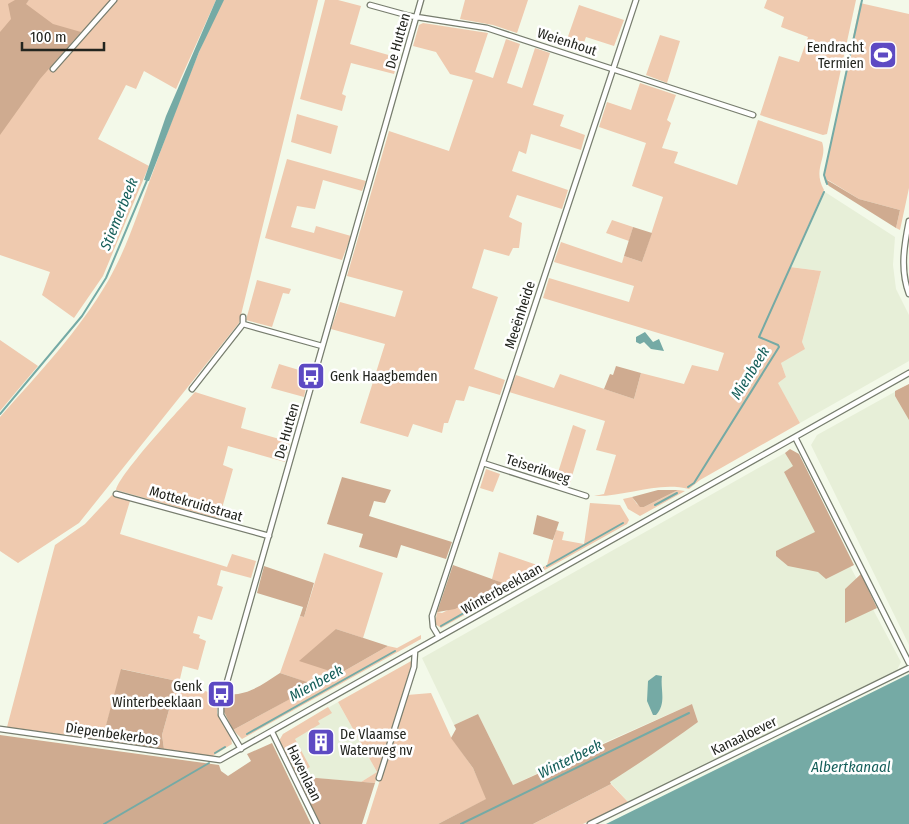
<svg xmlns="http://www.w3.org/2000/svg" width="909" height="824" font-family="'Fira Sans Condensed',sans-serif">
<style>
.built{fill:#e7efd8}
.green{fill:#efcaaf}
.forest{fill:#cfab90}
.water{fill:#75aaa5}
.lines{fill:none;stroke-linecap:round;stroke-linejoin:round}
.stream{stroke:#75aaa5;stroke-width:2}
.minor-casing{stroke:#777d6e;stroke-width:7}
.minor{stroke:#fff;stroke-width:4.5}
.labels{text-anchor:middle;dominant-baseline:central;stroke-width:5;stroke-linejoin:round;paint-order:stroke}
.street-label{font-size:14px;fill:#23251f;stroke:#fff}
.poi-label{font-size:14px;fill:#23251f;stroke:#fff;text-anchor:end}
.water-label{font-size:15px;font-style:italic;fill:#165f5a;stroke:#fff}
</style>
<rect width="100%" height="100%" fill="#f3f9e9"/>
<path class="built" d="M825,192L895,237L893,265L896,289L909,315V361L800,423L777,382L786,377L781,363L802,342L821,271L791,267Z
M909,384V645L811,445L817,435Z
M785,453L792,457L901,662L897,670L628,802L610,782L698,722L692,704L574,756L513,785L478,714L454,725L422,658Z
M338,702L377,772L361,782L305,777L298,780L279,741L283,734Z"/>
<path class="green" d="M0,0H27L26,3L29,0H216L176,89L144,71L136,89L126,85L98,139L149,166L103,276L74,318L42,295L50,272L0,255Z
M222,0H318L239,323L79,523L18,563L0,551V417C38,374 79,331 108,281C128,246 139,209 153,172C174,114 196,56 222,0Z
M325,0H338L361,6L350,44L399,58L394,74L351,63L342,94L346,96L342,111L300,99Z
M465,0H528L517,33L493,25L460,19Z
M767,0H856L827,134L823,135L760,115L779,56L799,62L808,37L781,27L784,17L764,8Z
M860,3L909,14V188L900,230L896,228L900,210L859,199L828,180L825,182L824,177Z
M579,5L624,20L614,46L586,37L580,53L564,48Z
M423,23L488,33L475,72L493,78L506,39L520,44L507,83L522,88L535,48L550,53L533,105L564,115L560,126L585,135L581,150L531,134L526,154L519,151L512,171L568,190L562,209L517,195L509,217L522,223L519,248H513L509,256L484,249L472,288L498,297L474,369L505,380L500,395L469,386L464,401L456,400L448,423H444L442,433L413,424L408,437L360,423L385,344L331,329L340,302L395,317L403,291L347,276L389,131L449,151L473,80L450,74L436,52L413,46L419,25Z
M660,35L680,41L667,83L646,75Z
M640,83L676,95L667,120L671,123L662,148L678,152L674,163L737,185L758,120L822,142C828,159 812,168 824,190L790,267L821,271L802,342L805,349L781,363L786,377L778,383L800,423L700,480L689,489C657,481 626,497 594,496L604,494L616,455L596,450L605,421L509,392L516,375L554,388L560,374L634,399L641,373L684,384L692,365L718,371L724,353L543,298L549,278L629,302L634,286L554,262L561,242L622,263L624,256L642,262L663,197L632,186L646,143L599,127L607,102L631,110Z
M297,114L338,126L331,154L291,142Z
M287,159L366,181L362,191L323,180L315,209L297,206L291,227L314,233L316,226L351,236L342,260L265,238Z
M612,220L633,227L629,241L606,233Z
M257,280L291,289L289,294L283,293L272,327L246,320Z
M0,340L38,366L0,411Z
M279,364L309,373L304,397L271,388Z
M195,392L246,408L241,428L290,442L285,462L228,446L223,465L233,469L219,519L116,490C120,473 180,409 195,392Z
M573,425L586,430L569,486L555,482Z
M486,469L500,474L493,492L480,488Z
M678,490L685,491L640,516L628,509L623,499L632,497L637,504L644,507Z
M112,495L130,501L120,534L227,567L232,554L256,561L251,578L221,570L217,585L223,587L212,620L198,616L193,633L200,635L199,638L206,641L198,670L183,666L179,683L218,695L217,713L231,738L232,744L211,757L164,749L162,735L177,681L122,669L102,740L7,727L55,545L85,524Z
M590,503L620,505L629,520L627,524L441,628L435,624L437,612L442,613L502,583L492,579L499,552L543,567L547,565L556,530L564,532L562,540L584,544Z
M324,553L383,573L363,638L336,629L339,674L388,646L397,648L421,635V639L242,739L233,730L315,685L280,673L300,616L304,617Z
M413,660L375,783L361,782L377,772L338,702Z
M431,693L451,737L473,768L487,799L438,824H366L407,695Z
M328,707L332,713L318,721L320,724L295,739L310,767L296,775L279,741L283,734Z
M611,784L628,802L583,824H533Z"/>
<path class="forest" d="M15,0H29L26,4L53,24L81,32L40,79L0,135V32L11,19L8,4Z
M827,180L859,199L900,210L896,228L829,186L825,182Z
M633,227L652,233L642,262L624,256Z
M616,366L641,373L634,399L604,389L610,374L613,375Z
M909,384V420L895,396V391Z
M790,449L799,454L854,565L826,579L818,572L788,566L776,556V551L815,532L784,472L793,466L785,453Z
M342,477L391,490L385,503L374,501L369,516L452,542L446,559L401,545L397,558L359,547L363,534L327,524Z
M658,490H678L644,507H640L632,497Z
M537,515L559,522L553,540L533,534Z
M453,565L503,583L455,609L438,612H437Z
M264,566L314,583L304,617L300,616L303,607L257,593Z
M861,574L877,608L845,623V589Z
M336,629L388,646L339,674L299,661Z
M121,669L177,681L162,735L164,749L102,740Z
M280,673L316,685L233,730L223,710L227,694C248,696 263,684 280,673Z
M692,704L698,722C669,743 640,763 610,782L611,784L533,824H438L486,799L473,768L451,738L456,729L454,725L478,714L513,785Z
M0,735L219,765L221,771L228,776L251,761L247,754L272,743L311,824H0Z
M305,777L375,783L362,824H320L298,780Z"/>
<path class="water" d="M216,0H224L199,52L149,181L144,180L166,116Z
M645,332L653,342L659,339L664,351L651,349L644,342L640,344L636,342V337Z
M909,674V824H606Z
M656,675L662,676C660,689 667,703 656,715H653L647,701L648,681Z"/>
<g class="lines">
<path class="stream" d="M827,184L824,175L862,0
M0,414L82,316L106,278L148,178
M688,487L694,483L779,347L778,345L759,337L824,192
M655,505L677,493
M547,566L623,523
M441,626L543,568
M247,734L395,651
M215,753L225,747
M104,824L209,763
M461,824L689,713"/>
<g class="minor-casing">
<path id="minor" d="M370,5L410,16L487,28L753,115
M53,69L114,0
M909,221C904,246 900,270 909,294
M243,324L322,346
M192,389L243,324V317
M795,437L909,663
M483,463L586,496
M116,494L269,536
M439,637L433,627L432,616L636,0
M0,729L220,760L909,373
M272,732L317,824
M241,749L221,715V703L421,0
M379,778L414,667L415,651
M590,824L909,668"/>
</g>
<use href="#minor" class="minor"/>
</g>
<defs>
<g id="stadium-square" transform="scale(1.4375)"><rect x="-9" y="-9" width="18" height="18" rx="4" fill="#5d4ac3" stroke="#fff"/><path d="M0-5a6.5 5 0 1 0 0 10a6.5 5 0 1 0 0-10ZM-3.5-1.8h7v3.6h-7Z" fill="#fff"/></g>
<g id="bus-square" transform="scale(1.4375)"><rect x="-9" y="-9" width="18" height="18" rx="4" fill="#5d4ac3" stroke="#fff"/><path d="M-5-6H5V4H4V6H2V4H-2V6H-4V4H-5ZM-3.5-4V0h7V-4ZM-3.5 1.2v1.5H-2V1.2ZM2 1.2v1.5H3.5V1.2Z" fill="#fff"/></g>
<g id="building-square" transform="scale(1.4375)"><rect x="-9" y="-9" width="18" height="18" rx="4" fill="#5d4ac3" stroke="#fff"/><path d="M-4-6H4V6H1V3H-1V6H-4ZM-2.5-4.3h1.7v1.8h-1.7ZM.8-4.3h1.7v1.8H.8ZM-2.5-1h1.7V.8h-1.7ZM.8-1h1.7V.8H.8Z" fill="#fff"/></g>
</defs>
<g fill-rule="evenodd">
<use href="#stadium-square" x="883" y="55"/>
<use href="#bus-square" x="311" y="376"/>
<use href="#bus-square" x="221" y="694"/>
<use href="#building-square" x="321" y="742"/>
</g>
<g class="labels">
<g class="street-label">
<text transform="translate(398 41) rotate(-74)">De Hutten</text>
<text transform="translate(567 42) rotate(18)">Weienhout</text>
<text transform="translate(520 315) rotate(-72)">Meeënheide</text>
<text transform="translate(287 431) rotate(-74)">De Hutten</text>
<text transform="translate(538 469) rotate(18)">Teiserikweg</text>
<text transform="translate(196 504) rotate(16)">Mottekruidstraat</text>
<text transform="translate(502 589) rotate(-29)">Winterbeeklaan</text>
<text transform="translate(112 734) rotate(8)">Diepenbekerbos</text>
<text transform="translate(744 736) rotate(-26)">Kanaaloever</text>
<text transform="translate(304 773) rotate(64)">Havenlaan</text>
</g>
<g class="poi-label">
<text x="864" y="47">Eendracht<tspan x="864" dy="16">Termien</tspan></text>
<text x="330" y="376" text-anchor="start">Genk Haagbemden</text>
<text x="202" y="686">Genk<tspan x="202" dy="16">Winterbeeklaan</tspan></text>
<text x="340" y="734" text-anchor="start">De Vlaamse<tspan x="340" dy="16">Waterweg nv</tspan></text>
</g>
<g class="water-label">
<text transform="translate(119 214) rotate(-68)">Stiemerbeek</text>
<text transform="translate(750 373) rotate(-58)">Mienbeek</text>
<text transform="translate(316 683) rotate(-29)">Mienbeek</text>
<text transform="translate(570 759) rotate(-26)">Winterbeek</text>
<text x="851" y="767">Albertkanaal</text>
</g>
</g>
<path d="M22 42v8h82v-8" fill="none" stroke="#23251f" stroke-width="2.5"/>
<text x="30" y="42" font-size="15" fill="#23251f" stroke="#ffffff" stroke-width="4" paint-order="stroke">100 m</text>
</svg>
